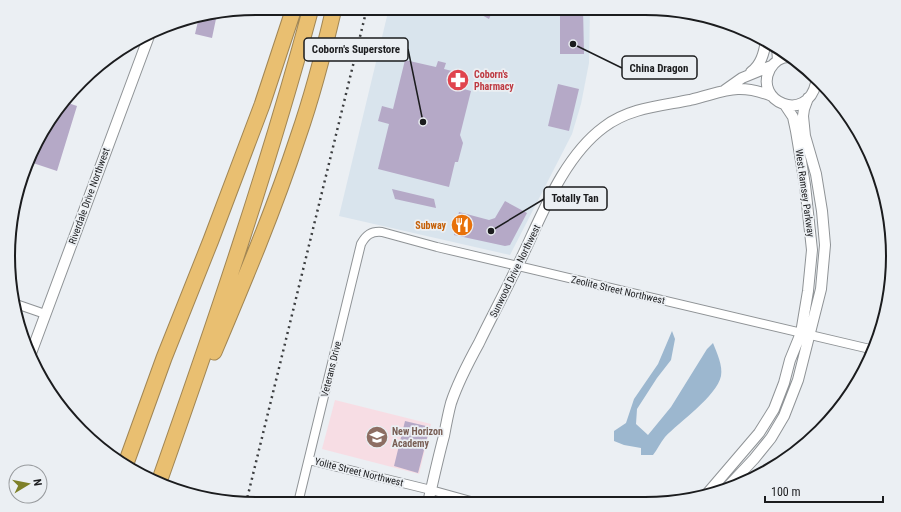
<svg xmlns="http://www.w3.org/2000/svg" width="901" height="512" font-family="'Roboto Condensed',sans-serif">
<style>
.built{fill:#d9e4ed}
.education{fill:#f7dde4}
.water{fill:#9cb7cf}
.building{fill:#b5a9c7}
.lines{fill:none;stroke-linecap:round;stroke-linejoin:round}
.minor-casing{stroke:#8f9396;stroke-width:10}
.tertiary-casing{stroke:#8f9396;stroke-width:12}
.motorway-casing{stroke:#a18654;stroke-width:17}
.minor{stroke:#fff;stroke-width:8}
.tertiary{stroke:#fff;stroke-width:10}
.motorway{stroke:#e9bf71;stroke-width:15}
.rail{stroke:#3b3d3f;stroke-width:2.5;stroke-dasharray:2 4;stroke-linecap:butt}
.labels{text-anchor:middle;dominant-baseline:central;stroke-width:3.5;stroke-linejoin:round;paint-order:stroke}
.health-label{font-size:10px;font-weight:bold;fill:#be3a42;stroke:#ebeff3;text-anchor:start}
.street-label{font-size:10px;fill:#1b1c1e;stroke:#ebeff3}
.food-label{font-size:10px;font-weight:bold;fill:#c56008;stroke:#ebeff3;text-anchor:end}
.education-label{font-size:10px;font-weight:bold;fill:#785e54;stroke:#ebeff3;text-anchor:start}
.rim{fill:none;stroke:#1b1c1e;stroke-width:2}
.leader{fill:none;stroke:#1b1c1e;stroke-width:1.5}
.callout-dot{fill:#1b1c1e;stroke:#ebeff3;stroke-width:1.5}
.callout{fill:#ebeff3;stroke:#1b1c1e;stroke-width:1.5}
.callout-label{font-size:11px;text-anchor:middle;font-weight:bold;fill:#1b1c1e}
</style>
<rect width="100%" height="100%" fill="#ebeff3"/>
<path class="built" d="M389,8H590L589,63L581,104L572,134L510,255L339,216Z"/>
<path class="education" d="M335,400L431,424L419,474L322,449Z"/>
<path class="water" d="M672,331L675,339L671,360L657,378L637,409L636,424L648,435L671,407L707,349L713,343C717,353 723,366 721,376C717,396 679,422 665,437C660,443 657,450 653,455H641V448L624,445L614,441V431L626,423L634,399L658,364Z"/>
<path class="building" d="M469,8H494L489,19Z
M560,8H583L584,54H560Z
M217,14L212,38L195,34L199,17Z
M405,60L436,67L438,61L446,63L444,69L468,75L464,89L471,91L460,135L463,143L458,162H455L449,187L378,169L389,124L378,121L382,106L393,109Z
M558,84L579,89L569,131L548,126Z
M65,102L77,106L57,171L30,162L50,118Z
M392,189L434,199L436,208L395,199Z
M505,201L527,213L510,245L505,246L454,235L459,212L489,220L495,218Z
M405,421L430,427L418,473L394,466Z"/>
<g class="lines">
<g class="minor-casing">
<path id="minor" d="M16,304L45,314
M309,460L431,490L478,503
M298,503L361,244C366,235 371,231 382,232L437,247L870,349"/>
</g>
<g class="tertiary-casing">
<path id="tertiary" d="M777,47L778,60
M789,57C781,57 774,62 770,69C753,102 807,124 816,83
M751,72C761,65 764,53 766,41
M725,90L742,78L771,66
M30,356L149,36
M724,491L754,459L771,438L784,416L798,380L821,289L825,245L822,211L816,174L805,136L803,116L804,109L808,98
M706,495L759,433L774,409L784,383L790,360L801,333L808,291L812,250L805,185L796,131L793,117L785,105
M428,503C433,481 438,458 444,436C446,425 448,414 451,403C458,382 468,363 479,343C490,320 502,298 513,275C538,227 559,160 604,127C629,108 660,106 690,100C724,92 736,82 772,96"/>
</g>
<g class="motorway-casing">
<path id="motorway" d="M214,352C244,281 274,210 298,137C313,94 324,51 334,8
M125,466L164,358L211,240L262,105L294,8
M159,482C214,326 268,168 311,8"/>
</g>
<use href="#minor" class="minor"/>
<use href="#tertiary" class="tertiary"/>
<use href="#motorway" class="motorway"/>
<path class="rail" d="M246,503L367,8"/>
</g>
<defs>
<g id="pharmacy-disc" transform="scale(1.15)"><circle r="9.5" fill="#e0444e" stroke="#ebeff3"/><path d="M-2-6h4v4h4v4h-4v4h-4v-4h-4v-4h4Z" fill="#fff"/></g>
<g id="restaurant-disc" transform="scale(1.15)"><circle r="9.5" fill="#e8710a" stroke="#ebeff3"/><path d="M-5-6h1v4h1v-4h1v4h1v-4h1v5L-1.5 .5V6h-2V.5L-5-1ZM5-6V6H3V1.5H1.5Q1.5-4 5-6Z" fill="#fff"/></g>
<g id="school-disc" transform="scale(1.15)"><circle r="9.5" fill="#8d6e63" stroke="#ebeff3"/><path d="M0-5L7-2L0 1L-7-2ZM-4 1L0 2.5L4 1V4Q0 6-4 4Z" fill="#fff"/></g>
</defs>
<g fill-rule="evenodd">
<use href="#pharmacy-disc" x="458" y="80"/>
<use href="#restaurant-disc" x="462" y="225"/>
<use href="#school-disc" x="377" y="437"/>
</g>
<g class="labels">
<g class="health-label">
<text x="474" y="74">Coborn's<tspan x="474" dy="12">Pharmacy</tspan></text>
</g>
<g class="street-label">
<text transform="translate(805 193) rotate(82)">West Ramsey Parkway</text>
<text transform="translate(89 196) rotate(-70)">Riverdale Drive Northwest</text>
<text transform="translate(515 271) rotate(-64)">Sunwood Drive Northwest</text>
<text transform="translate(618 290) rotate(13)">Zeolite Street Northwest</text>
<text transform="translate(331 369) rotate(-76)">Veterans Drive</text>
<text transform="translate(359 472) rotate(14)">Yolite Street Northwest</text>
</g>
<g class="food-label">
<text x="446" y="225">Subway</text>
</g>
<g class="education-label">
<text x="392" y="431">New Horizon<tspan x="392" dy="12">Academy</tspan></text>
</g>
</g>
<path d="M0 0H901V512H0ZM256 15H645A241 241 0 0 1 886 256V256A241 241 0 0 1 645 497H256A241 241 0 0 1 15 256V256A241 241 0 0 1 256 15Z" fill="#ebeff3" fill-rule="evenodd"/>
<path class="rim" d="M256 15H645A241 241 0 0 1 886 256V256A241 241 0 0 1 645 497H256A241 241 0 0 1 15 256V256A241 241 0 0 1 256 15Z"/>
<path class="leader" d="M423 122L408 49M573 44L622 68M491 231L544 199"/>
<g class="callout-dot">
<circle cx="423" cy="122" r="4"/>
<circle cx="573" cy="44" r="4"/>
<circle cx="491" cy="231" r="4"/>
</g>
<g class="callout">
<rect x="304" y="38" width="104" height="23" rx="4"/>
<rect x="622" y="56" width="75" height="23" rx="4"/>
<rect x="544" y="187" width="63" height="23" rx="4"/>
</g>
<g class="callout-label">
<text x="356" y="53">Coborn's Superstore</text>
<text x="659" y="72">China Dragon</text>
<text x="575" y="202">Totally Tan</text>
</g>
<g transform="translate(28 484) rotate(80)"><circle r="19" fill="#ebeff3" stroke="#989b9e"/>
<path d="M0-3L7 15L0 10L-7 15Z" fill="#7e8029"/>
<text y="-6" font-size="11" font-weight="bold" text-anchor="middle" fill="#1b1c1e">N</text>
</g>
<path d="M765 496v6h118v-6" fill="none" stroke="#1b1c1e" stroke-width="2"/>
<text x="771" y="496" font-size="12" fill="#1b1c1e" stroke="#ebeff3" stroke-width="3" paint-order="stroke">100 m</text>
</svg>
